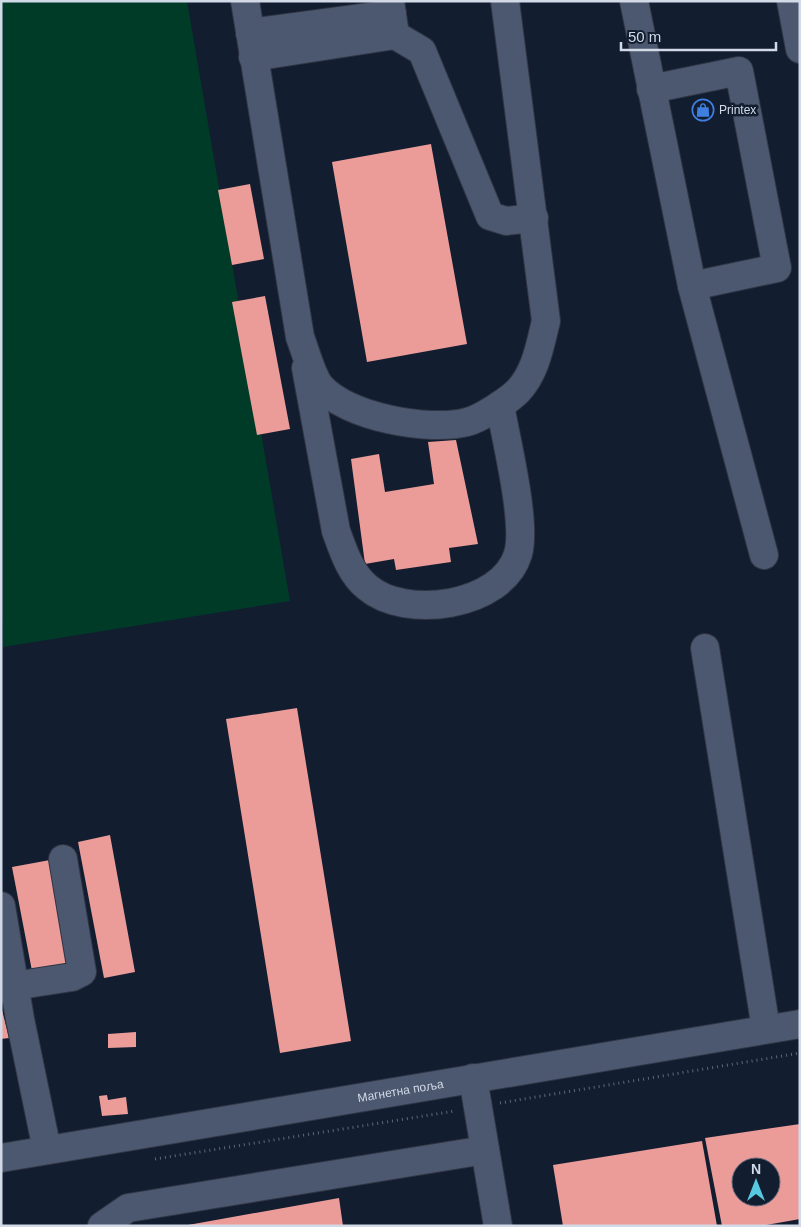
<svg xmlns="http://www.w3.org/2000/svg" width="801" height="1227" font-family="Helvetica,sans-serif">
<style>
.green{fill:#003b28}
.building{fill:#eb9c98;fill-rule:evenodd}
.lines{fill:none;stroke-linecap:round;stroke-linejoin:round}
.minor-casing{stroke:#303545;stroke-width:30}
.path{stroke:#5d6778;stroke-width:3;stroke-dasharray:1 4;stroke-linecap:butt}
.minor{stroke:#4c586f;stroke-width:28}
.labels{text-anchor:middle;dominant-baseline:central;stroke-width:5;stroke-linejoin:round;paint-order:stroke}
.poi-label{font-size:12px;fill:#d2dae8;stroke:#121d30;text-anchor:start}
.street-label{font-size:12px;fill:#d2dae8;stroke:#121d30}
</style>
<rect width="100%" height="100%" fill="#121d30"/>
<path class="green" d="M1,1H187L290,601L3,647Z"/>
<path class="building" d="M431,144L467,344L367,362L332,162Z
M250,184L264,259L232,265L218,190Z
M265,296L290,429L257,435L232,302Z
M456,440L478,544L449,548L451,562L396,570L394,559L365,564L351,459L379,454L385,492L434,484L428,442Z
M297,708L351,1041L280,1053L226,719Z
M110,835L135,972L104,978L78,842Z
M50,860L69,965L32,971L12,867Z
M1,1006L9,1038L1,1039Z
M136,1032V1047L108,1048V1034Z
M107,1095L108,1100L126,1097L128,1114L102,1116L99,1096Z
M800,1124V1219L760,1226H722L705,1138ZM741,1167H771V1197H741Z
M702,1141L717,1226H563L553,1165Z
M339,1198L343,1226H188V1225Z"/>
<g class="lines">
<g class="minor-casing">
<g id="minor">
<path d="M245,1L300,337C305,350 312,376 320,386C346,417 429,432 467,422C480,419 508,401 518,391C536,372 540,345 546,321L505,1"/>
<path d="M390,1L395,35L422,51L490,216L506,221L534,218"/>
<path d="M634,1L692,286L764,555"/>
<path d="M791,1L800,49"/>
<path d="M250,33L392,14"/>
<path d="M253,57L395,35"/>
<path d="M651,89L739,71L777,268L692,286"/>
<path d="M306,368L336,531C343,550 350,573 367,587C405,620 502,607 518,554C527,523 506,440 500,405"/>
<path d="M705,648L766,1029"/>
<path d="M1,906L20,1019L47,1150"/>
<path d="M1,988L72,977L82,972L63,859"/>
<path d="M473,1078L498,1226"/>
<path id="s1" d="M1,1158L800,1024"/>
<path d="M102,1226L128,1208L485,1150"/>
</g>
</g>
<path class="path" d="M500,1103L800,1053
M155,1159L455,1111"/>
<use href="#minor" class="minor"/>
</g>
<defs>
<g id="shop-ring" transform="scale(1.125)"><circle r="9.5" fill="#121d30" stroke="#3f7fe0" stroke-width="1.5"/><path d="M-5-2.5h2.3a2.7 3.5 0 0 1 5.4 0H5L5.5 6h-11ZM-1.5-2.5h3a1.5 2.3 0 0 0-3 0Z" fill="#3f7fe0"/></g>
</defs>
<g fill-rule="evenodd">
<use href="#shop-ring" x="703" y="110"/>
</g>
<g class="labels">
<g class="poi-label">
<text x="719" y="110">Printex</text>
</g>
<g class="street-label">
<text stroke="none"><textPath href="#s1" startOffset="405">Магнетна поља</textPath></text>
</g>
</g>
<rect width="801" height="1227" fill="none" stroke="#d2dae8" stroke-width="5"/>
<g transform="translate(756 1182)"><circle r="24" fill="#121d30" stroke="#5f697a"/>
<path d="M0-4L9 19L0 12L-9 19Z" fill="#56c9e1"/>
<text y="-8" font-size="14" font-weight="bold" text-anchor="middle" fill="#d2dae8">N</text>
</g>
<path d="M621 42v8h155v-8" fill="none" stroke="#d2dae8" stroke-width="2.5"/>
<text x="628" y="42" font-size="15" fill="#d2dae8" stroke="#121d30" stroke-width="4" paint-order="stroke">50 m</text>
</svg>
